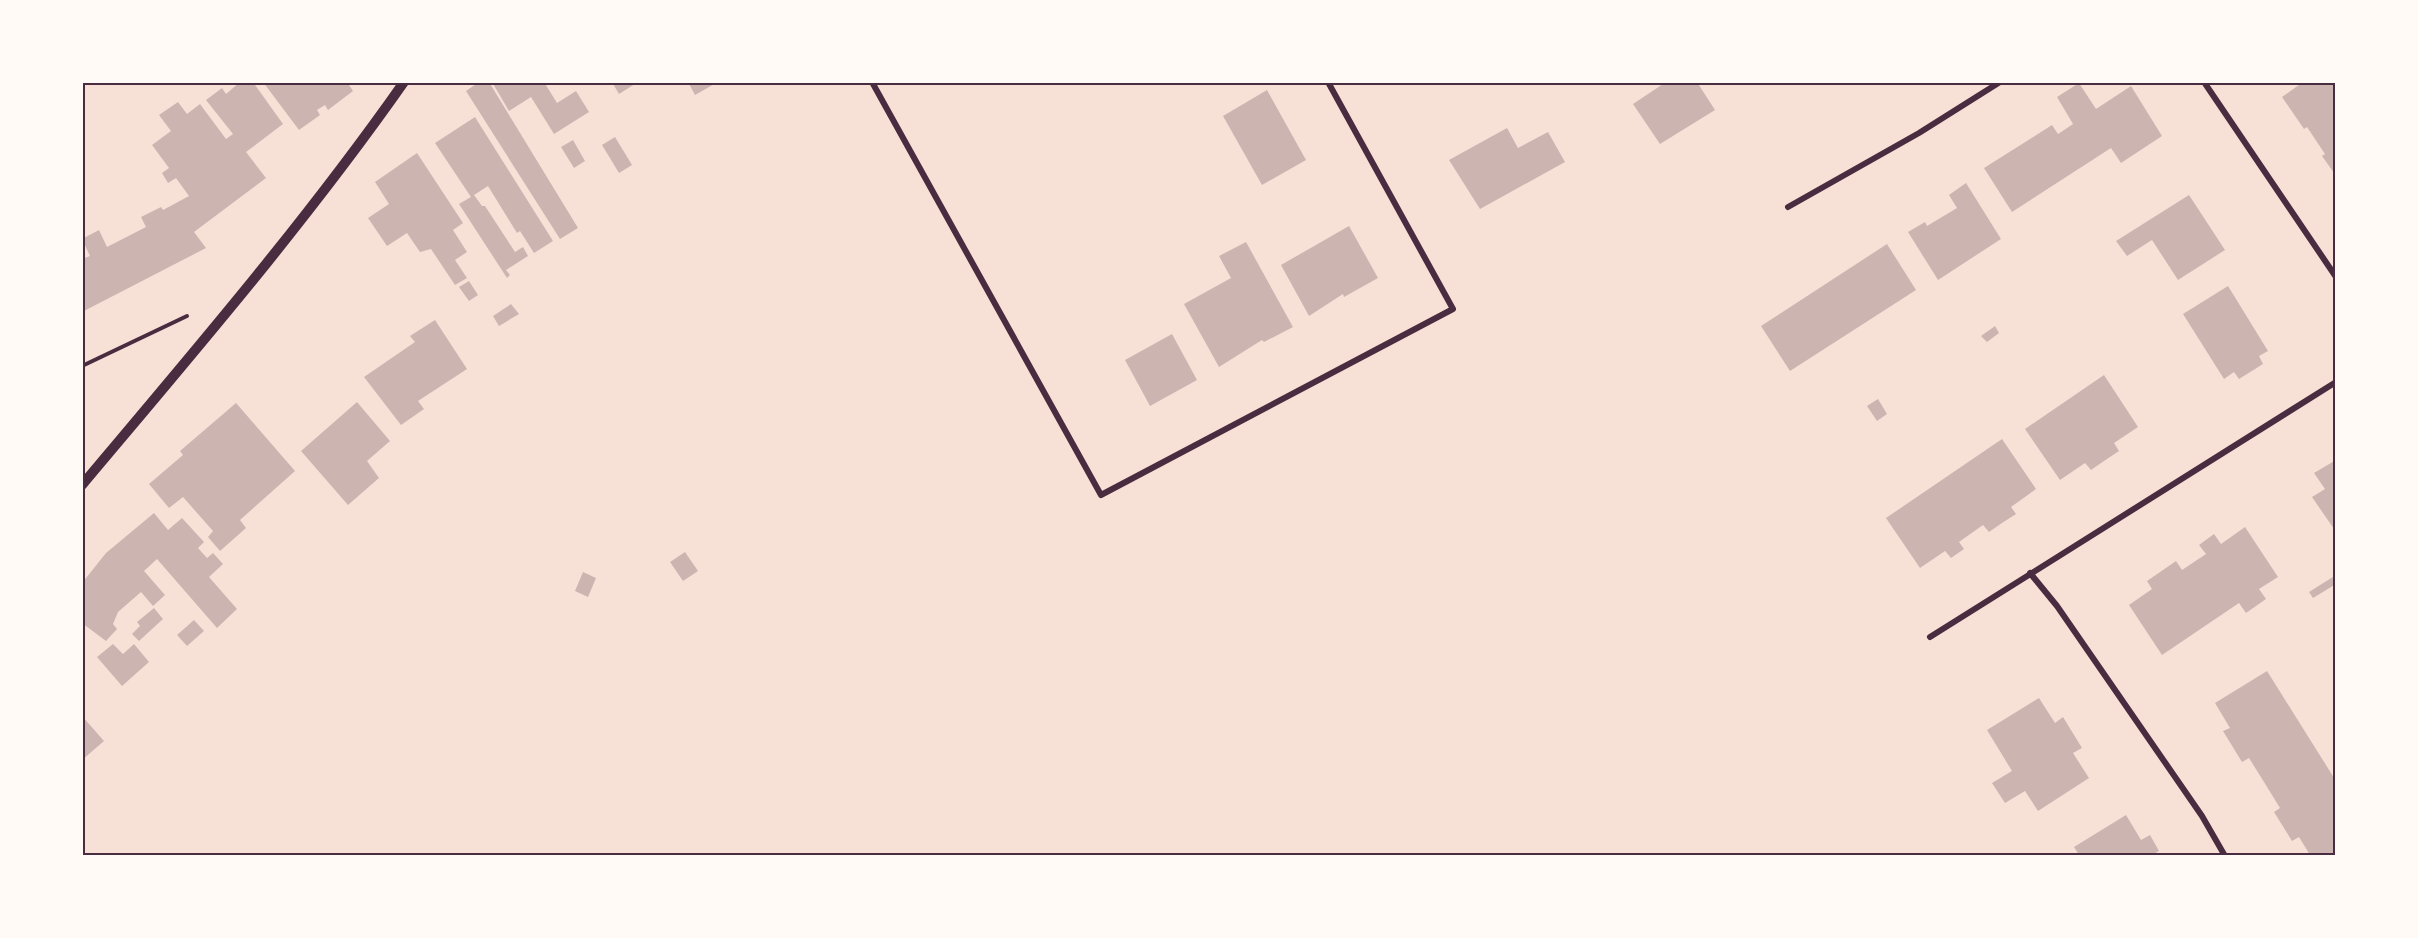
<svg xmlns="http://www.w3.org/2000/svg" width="2418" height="938" font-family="'Fira Sans',sans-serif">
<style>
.building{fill:#ccb4b1}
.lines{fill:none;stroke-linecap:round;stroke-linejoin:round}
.path{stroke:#4a2c40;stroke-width:4}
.minor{stroke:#4a2c40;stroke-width:6}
.tertiary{stroke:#4a2c40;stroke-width:10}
.neatline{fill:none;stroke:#4a2c40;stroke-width:2}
</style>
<rect width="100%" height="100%" fill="#f7e1d7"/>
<path class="building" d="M240,82H253L283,124L246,152L266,178L194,232L206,248L82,312V259L90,256L82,239L99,230L107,247L146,227L141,217L161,207L163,210L189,196L176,178L168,183L162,173L169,168L152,145L171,131L159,115L178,102L187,114L200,104L226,139L233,134L206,100L222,88L226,94Z
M263,82H347L353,91L328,110L325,105L317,110L320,115L299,130Z
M479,82H489L578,228L560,239L466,91Z
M492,82H544L557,103L576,91L589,112L554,134L531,97L509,111Z
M612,82H638L619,94Z
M688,82H718L695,95Z
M1666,82H1697L1715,110L1660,144L1633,104Z
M2303,82H2336L2334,173L2322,156L2325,154L2307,127L2304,129L2282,97Z
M2079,83L2096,109L2131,86L2162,136L2121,163L2111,148L2012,212L1984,168L2052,125L2058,134L2073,124L2057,97Z
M1267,90L1306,160L1262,185L1223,116Z
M475,117L553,241L534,253L520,231L517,233L488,186L474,195L482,206H485L515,252L523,247L528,256L506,270L510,275L507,278L459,204L471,197L435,143Z
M1507,128L1518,148L1548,132L1565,162L1480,209L1449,160Z
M615,137L632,165L619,173L602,145Z
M573,140L585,161L574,168L561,147Z
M417,153L463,223L453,230L467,252L455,260L467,278L455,285L431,249L420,252L407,233L387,246L368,218L389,204L375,182Z
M1966,183L2001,239L1938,280L1908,232L1925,222L1927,226L1957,208L1949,195Z
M2189,195L2225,250L2178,280L2152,240L2127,256L2116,241Z
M1349,226L1378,278L1344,297L1343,294L1309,316L1281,265Z
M1246,242L1293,327L1264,342L1262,340L1219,367L1184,304L1231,278L1219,256Z
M1887,244L1916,290L1790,371L1761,326Z
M469,281L478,295L469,301L459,287Z
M2228,286L2268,351L2259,356L2263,364L2239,379L2234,372L2224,379L2183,314Z
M511,304L519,314L499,326L493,316Z
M435,320L467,369L418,401L424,409L401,425L364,377L415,342L410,336Z
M1995,326L1999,333L1987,342L1981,336Z
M1172,334L1197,380L1150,406L1125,360Z
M2104,375L2138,427L2114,443L2119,451L2104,461L2091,470L2085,463L2060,480L2025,429Z
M1878,399L1887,414L1877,421L1867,406Z
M357,402L390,441L367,461L379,478L348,505L301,451Z
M236,403L295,471L240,520L246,528L220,551L208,537L213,531L183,497L169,508L149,484L183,455L180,451Z
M2002,439L2036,489L2011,507L2016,514L2002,523L1989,532L1983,525L1959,542L1964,549L1951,558L1945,551L1920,568L1886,518Z
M2336,460V528L2334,529L2312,497L2325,489L2314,473Z
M154,513L168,530L182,518L204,542L198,548L207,558L213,553L223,564L209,577L237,609L217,628L157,559L144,571L165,595L153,606L141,592L118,612L113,624L117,629L106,641L82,623V583L106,553Z
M2245,527L2278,577L2259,589L2266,599L2246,613L2239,603L2162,655L2129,605L2152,589L2147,581L2163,570L2176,561L2182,570L2206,554L2199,545L2214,534L2221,544Z
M685,552L698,571L683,581L670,562Z
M583,572L596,578L588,597L575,591Z
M2336,575V584L2313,598L2309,592Z
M154,608L163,619L139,641L132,634L140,626L137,622Z
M194,620L204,631L187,646L177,635Z
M113,644L123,654L134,644L149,662L122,686L97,657Z
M2267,671L2336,781V855H2310L2299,837L2292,841L2274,812L2280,808L2264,782L2249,758L2242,762L2223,731L2230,728L2215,703Z
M2039,698L2055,723L2063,717L2082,748L2073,753L2089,778L2038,811L2025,791L2005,803L1992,783L2012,771L1987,730Z
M82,716L104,741L82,760Z
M2126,815L2141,840L2150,835L2159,851L2152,855H2079L2074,847Z"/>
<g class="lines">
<path class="path" d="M82,366L187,316"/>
<path class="minor" d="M872,82L1101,495L1453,309L1328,82
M2204,82L2336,277
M1788,207L1919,133L2000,82
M2030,573L2057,606L2202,816L2225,856
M1930,637L2336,382"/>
<path class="tertiary" d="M82,485C192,354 305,223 404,82"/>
</g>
<rect width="2418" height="938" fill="none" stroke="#fffaf5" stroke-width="168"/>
<rect x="84" y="84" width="2250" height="770" class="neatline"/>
</svg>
